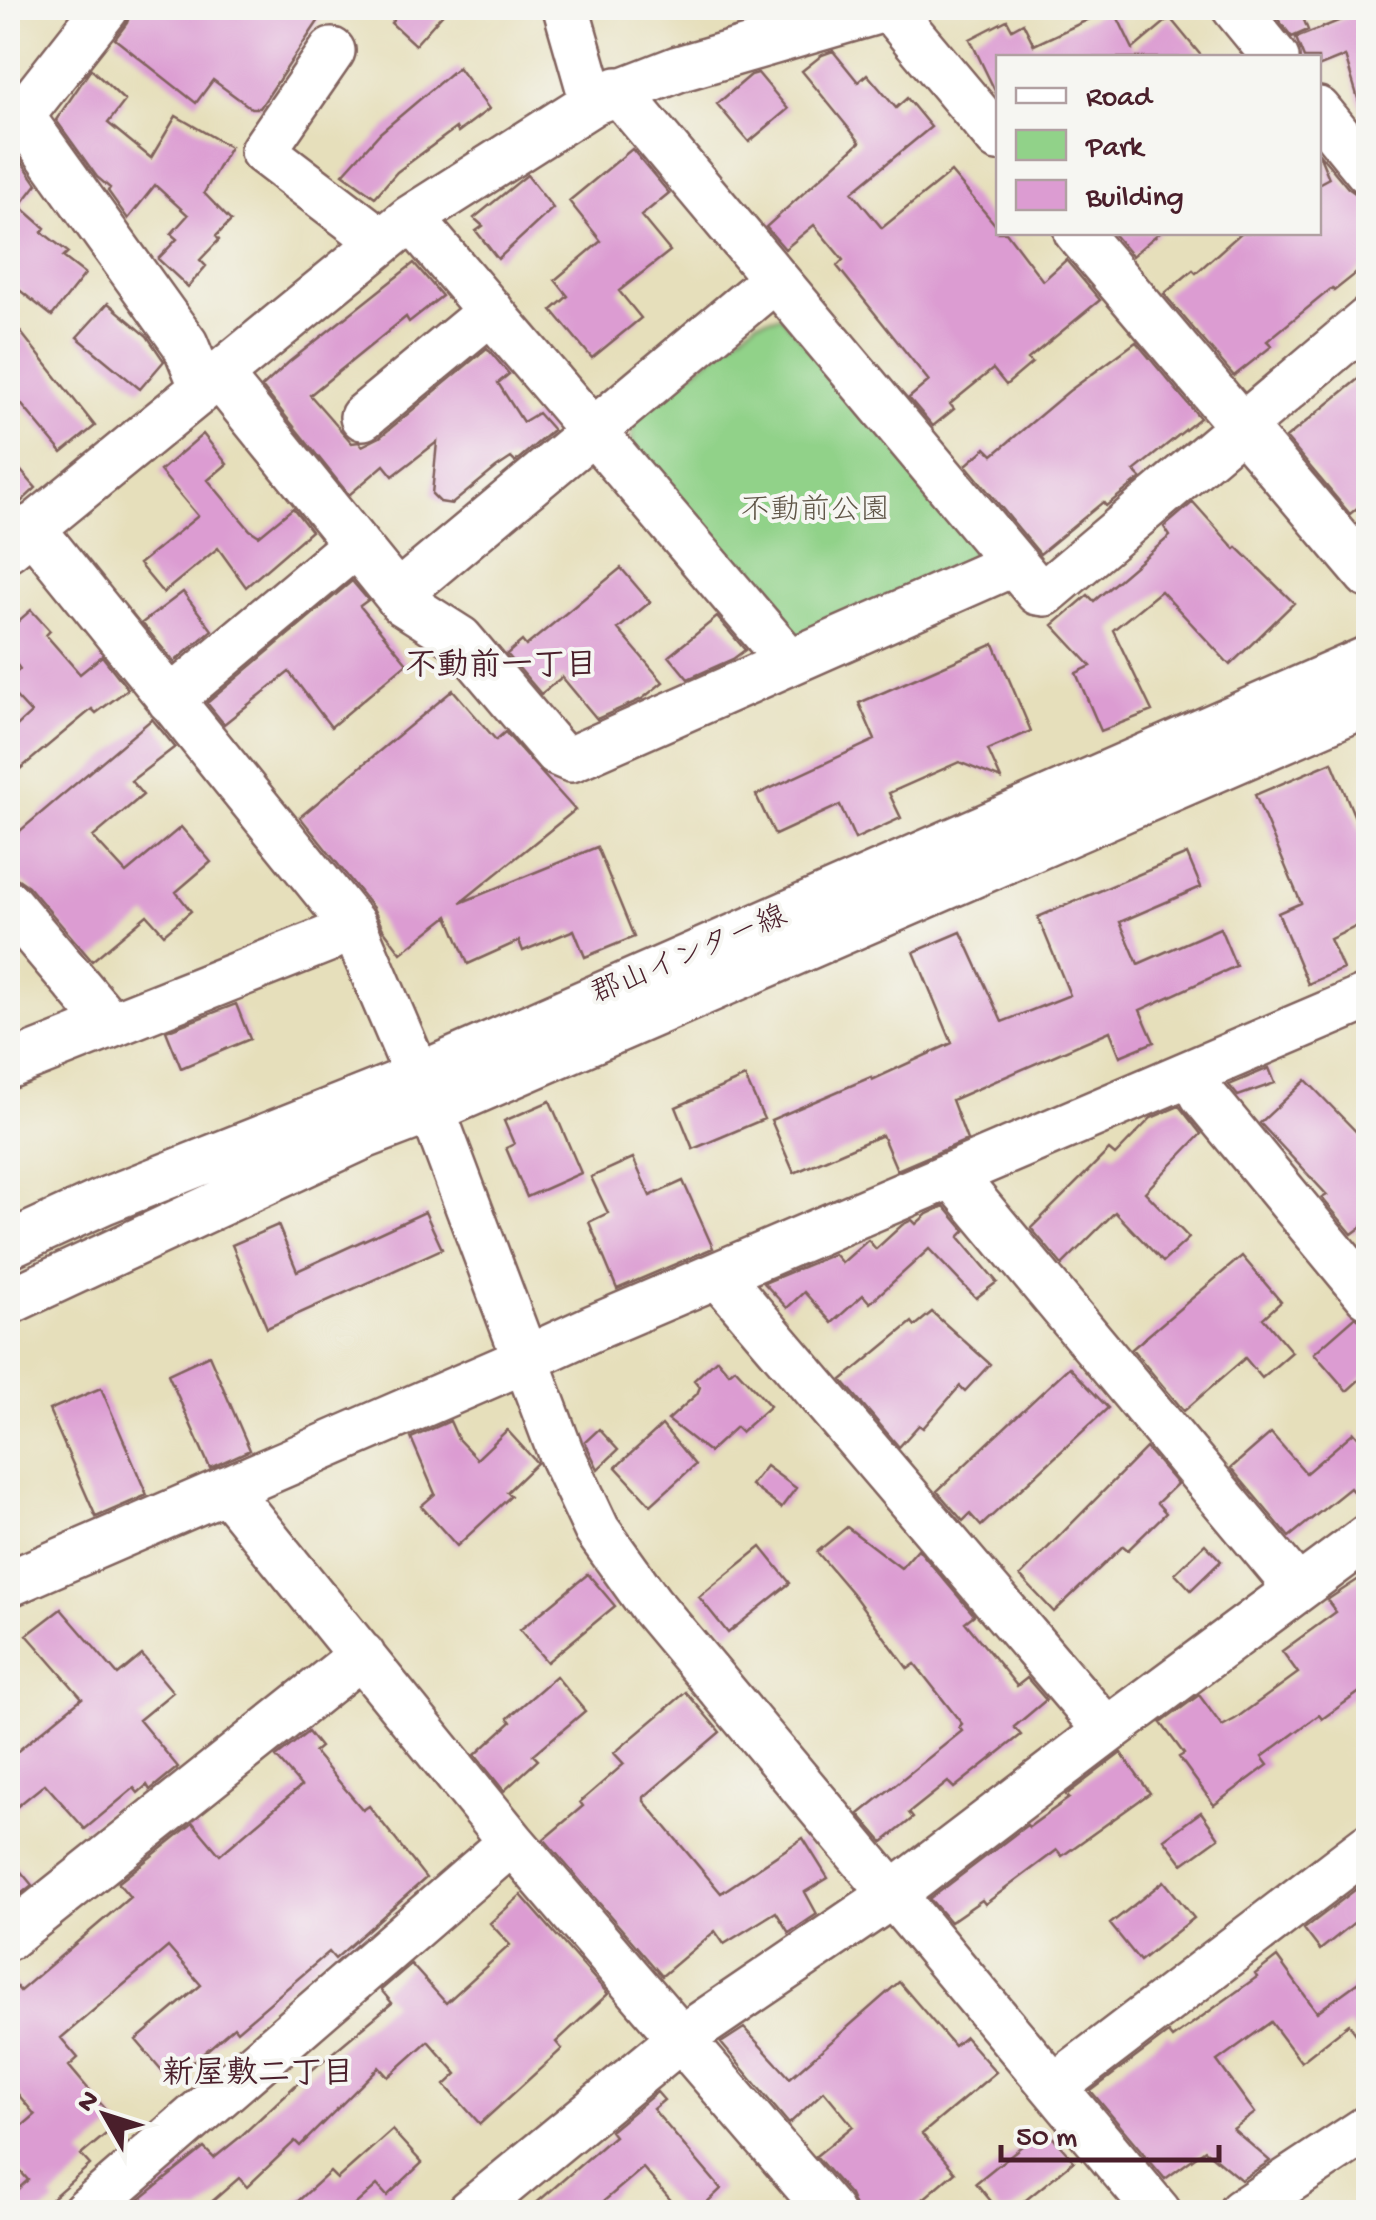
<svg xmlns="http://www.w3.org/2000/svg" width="1376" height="2220" font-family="'Gochi Hand','Klee One',sans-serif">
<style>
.green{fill:#91d289;stroke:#6e785a;stroke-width:2.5}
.building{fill:#dc9cd2}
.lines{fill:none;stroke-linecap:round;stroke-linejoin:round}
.minor-casing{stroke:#81625d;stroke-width:50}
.minor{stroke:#fff;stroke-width:45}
.labels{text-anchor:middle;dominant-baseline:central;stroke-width:8;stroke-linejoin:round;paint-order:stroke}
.park-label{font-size:30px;fill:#5f5547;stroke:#f6f6f2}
.street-label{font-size:30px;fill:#4a1f2b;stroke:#f6f6f2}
.neighbourhood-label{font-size:32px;font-weight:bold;fill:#4a1f2b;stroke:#f6f6f2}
</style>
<rect width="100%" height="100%" fill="#f6f6f2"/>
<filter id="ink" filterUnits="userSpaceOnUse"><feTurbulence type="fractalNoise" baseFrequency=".01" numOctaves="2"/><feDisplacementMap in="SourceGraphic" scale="20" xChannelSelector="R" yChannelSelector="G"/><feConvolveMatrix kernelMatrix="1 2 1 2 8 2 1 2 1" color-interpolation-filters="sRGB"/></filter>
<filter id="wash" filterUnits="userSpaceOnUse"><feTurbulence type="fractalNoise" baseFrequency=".0048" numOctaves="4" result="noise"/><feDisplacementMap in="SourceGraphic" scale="40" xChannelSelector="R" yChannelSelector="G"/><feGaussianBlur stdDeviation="2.25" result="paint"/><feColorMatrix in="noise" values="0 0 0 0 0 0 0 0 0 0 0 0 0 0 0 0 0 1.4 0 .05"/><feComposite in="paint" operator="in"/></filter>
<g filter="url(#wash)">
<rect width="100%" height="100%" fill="#e6dfbb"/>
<path class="green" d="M781,316L976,541L967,568L788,641L632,451L633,420L757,321Z"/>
<g id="blocks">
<path class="building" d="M132,8H327L260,108H251L213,80L196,103L115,39L127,23Z
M404,8H448L415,45L391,23Z
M1113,8L1133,49L1170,18L1203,58H998V97L970,39L1007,20L1012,29L1023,23L1034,45Z
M1269,8H1299L1308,30L1292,37Z
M1368,9V115H1363L1345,56L1318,67V58H1304L1296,38Z
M833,51L858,82L867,74L896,108L907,98L931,127L852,192L882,228L951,172L998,228V232H1006L1043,281L1066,260L1100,300L1028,359L1032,363L1006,385L993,369L950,404L954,409L933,426L909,398L929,381L837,266L843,260L814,225L785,249L766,227L860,142L802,71L822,55Z
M458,67L489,109L458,132L456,128L397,172L375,197L343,174L380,133Z
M91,69L125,101L108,123L151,158L176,116L230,147L204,193L231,221L216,236L219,240L200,260L206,266L188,287L158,259L177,239L171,234L188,215L155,185L128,219L108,191L110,188L97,177L56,120Z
M758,73L788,109L749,142L717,104L751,75Z
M8,142L37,184L20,206L45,228L42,232L68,252L63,257L85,274L52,316L8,281L13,276L8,260Z
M632,149L669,193L641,216L670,251L619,291L641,318L592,358L552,310L568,296L555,280L601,241L569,201Z
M1318,152L1348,188L1358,195L1368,197V264L1334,291L1332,288L1267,341L1272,346L1234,376L1164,294L1193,270L1196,273L1242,232H1318V184L1329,178Z
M527,175L553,208L498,259L476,231L483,226L474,218Z
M1112,232H1160L1132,256Z
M414,263L442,296L409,322L406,317L310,395L352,443L359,442L362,446L380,437L487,348L509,374L498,383L523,422L538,413L553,430L515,462L511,458L496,468L452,504L440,502L432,494L437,442L393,476L384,465L349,495L262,387L289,362Z
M108,303L147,336L164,361L140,389L77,337Z
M8,316L95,426L62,453L8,388Z
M1136,342L1200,418L1134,471L1141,478L1106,506L1103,502L1040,554L966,465L986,448L993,455L1069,391Z
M1368,371V499L1350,514L1286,438Z
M203,434L227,464L208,480L250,530L259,536L293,508L311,531L246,587L218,548L163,593L139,564L198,516L160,471Z
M8,456L36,488L8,514Z
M1193,502L1235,549L1237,547L1294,603L1230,665L1161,591L1113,630L1152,711L1101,731L1076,673L1091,666L1053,625L1088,595L1094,601L1170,536L1164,527Z
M621,568L650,602L618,629L663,682L642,699L597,719L562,677L541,694L507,654L522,641L526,646Z
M352,581L368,600L360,606L407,663L331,727L289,672L224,724L207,703Z
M183,592L212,630L174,662L142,623Z
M31,610L50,631L46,635L80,674L102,656L128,689L96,713L92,709L8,779V734L31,713L8,688V680L20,669L8,653V630Z
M717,617L745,650L733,659L688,679L669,656Z
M994,644L1031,731L988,750L1001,779L959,762L889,793L901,818L855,839L840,805L775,835L756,795L875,740L859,703Z
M453,690L496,740L505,732L575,810L460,903L597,847L634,937L585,957L574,930L523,951L519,941L468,964L448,916L401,953L383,929L373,908L300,817Z
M152,719L175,747L131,781L143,795L93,837L126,873L181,827L211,862L176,892L191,911L164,934L147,915L92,961L28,886L18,879L8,877V841Z
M1332,762L1368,849V921L1330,939L1343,969L1308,984L1278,913L1301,903L1255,795Z
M1187,854L1201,887L1120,922L1138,964L1220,928L1236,966L1140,1010L1154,1042L1120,1056L1110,1031L952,1100L967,1140L897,1170L882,1135L794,1173L771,1120L871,1077L872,1080L952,1043L914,952L961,932L1002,1022L1070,995L1038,917Z
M236,1004L250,1039L181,1068L166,1031Z
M1269,1068L1275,1083L1238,1096L1229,1085Z
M745,1077L764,1119L693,1149L676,1107Z
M1306,1080L1368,1144V1222L1352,1234L1322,1198L1327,1195L1260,1123Z
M550,1101L581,1173L527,1197L506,1148L514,1144L504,1121Z
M1179,1106L1201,1134L1145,1192L1189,1238L1163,1262L1115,1212L1062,1265L1031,1228L1109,1150L1115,1155L1151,1118Z
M633,1158L650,1196L683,1181L713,1248L617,1289L589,1222L608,1213L591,1177Z
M944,1206L965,1231L959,1237L997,1282L976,1298L929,1249L870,1303L863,1295L832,1323L804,1292L787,1308L764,1283L834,1254L842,1263L868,1240L876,1249L902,1225L912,1220L916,1224L927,1214Z
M425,1212L442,1249L267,1328L232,1245L278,1225L297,1271Z
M1242,1256L1281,1302L1263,1318L1292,1352L1262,1378L1245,1358L1184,1411L1132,1349Z
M932,1312L990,1364L965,1391L960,1386L923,1428L919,1425L899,1447L842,1380L912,1322L915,1326Z
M1355,1317L1368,1326V1372L1347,1391L1314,1353Z
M209,1355L250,1450L210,1468L168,1374Z
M717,1359L729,1373L735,1368L770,1406L741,1432L736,1427L709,1452L668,1420L697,1394L700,1387L694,1380Z
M1069,1367L1108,1408L981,1526L970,1514L963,1521L937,1491Z
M101,1388L147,1495L96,1517L49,1410Z
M450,1421L458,1439L477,1459L507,1430L537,1463L507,1492L511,1496L457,1546L421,1506L435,1494L411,1438Z
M662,1425L695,1465L651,1505L616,1467Z
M599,1429L618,1450L598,1469L585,1442Z
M1354,1432L1368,1448V1481L1354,1493L1350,1488L1289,1537L1231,1468L1271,1433L1306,1473Z
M1146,1448L1177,1484L1157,1503L1166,1513L1128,1550L1123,1546L1054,1612L1020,1576Z
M766,1466L796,1488L781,1508L751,1485Z
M847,1527L901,1568L918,1549L974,1615L965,1622L1017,1686L1027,1678L1046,1700L1014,1727L1021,1735L954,1788L948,1782L909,1813L913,1818L883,1842L859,1814L962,1731L959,1727L962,1724L915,1664L908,1669L852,1593L817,1552Z
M1205,1544L1221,1561L1191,1590L1175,1573Z
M761,1547L790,1583L728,1633L699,1597Z
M1368,1573V1686L1322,1719L1319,1715L1262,1757L1268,1765L1214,1805L1179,1757L1184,1754L1161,1723L1199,1695L1222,1726L1235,1719L1298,1673L1282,1651L1336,1612L1327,1600Z
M588,1574L615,1606L547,1662L520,1630Z
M61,1609L118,1675L142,1655L173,1692L139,1720L178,1767L150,1790L147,1785L138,1793L134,1788L85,1829L45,1784L8,1814V1759L82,1698L27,1635Z
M556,1676L585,1711L533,1755L538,1760L504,1791L475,1755L511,1722L508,1718Z
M686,1692L720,1732L644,1797V1801L721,1893L803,1838L828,1878L805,1892L817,1914L789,1933L776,1912L724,1944L715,1931L662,1976L544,1839L583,1806L580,1802L624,1764L614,1753Z
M308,1732L320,1747L314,1752L363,1810L369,1806L426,1878L335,1959L329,1952L237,2031L234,2027L171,2081L136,2040L201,1985L168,1947L61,2038L78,2058L69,2066L118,2124L81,2155L90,2165L52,2198L56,2202L43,2212H8V2198L28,2180L8,2157V2138L35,2115L8,2082V1976L20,1991L130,1897L118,1883L193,1823L220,1855L301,1786L276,1757Z
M1121,1753L1150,1793L1062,1856L1057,1850L985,1904L982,1900L950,1922L930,1899L1027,1825L1029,1827L1069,1798L1066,1795Z
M1201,1812L1219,1838L1183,1864L1164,1839Z
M8,1856L32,1885L8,1904Z
M1368,1880V1928L1361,1917L1320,1950L1304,1929Z
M1164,1881L1194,1918L1140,1961L1110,1924Z
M521,1895L608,1994L556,2042L562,2049L480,2124L445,2085L457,2074L428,2041L388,2077L379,2067L300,2146L295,2141L247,2187L239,2178L200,2212H124L204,2148L214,2158L240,2137L312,2070L392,2003L381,1990L411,1964L446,2003L510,1945L490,1923Z
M1277,1957L1317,2012L1368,1975V2051L1349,2024L1301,2062L1271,2022L1217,2061L1255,2113L1233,2129L1270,2161L1241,2180L1205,2150L1165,2179L1091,2091L1168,2033L1172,2038L1257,1977L1255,1974Z
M899,1982L954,2046L965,2037L996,2072L922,2134L955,2172L908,2212H857L850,2195L816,2156L853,2126L824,2091L789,2124L721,2043L744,2028L790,2078Z
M657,2092L664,2100L653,2109L721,2189L697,2212H681L643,2168L591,2212H526L614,2136L610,2131Z
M1044,2128L1074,2161L1011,2212H1000L976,2183Z
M392,2130L422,2163L387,2196L377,2185L347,2212H286L330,2172L337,2179Z"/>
</g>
</g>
<g filter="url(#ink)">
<use href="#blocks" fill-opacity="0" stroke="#81625d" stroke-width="2.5"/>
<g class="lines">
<g class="minor-casing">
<path id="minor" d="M106,8L21,116L185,344L203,388
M566,8L593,102
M889,8L998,138
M1235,8L1276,58
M332,51L263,151L381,241
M617,90L1038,592L1045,593L1368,320
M1318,110L1368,171
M411,218L788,660
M1077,232L1368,575
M218,374L397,595L774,280
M363,417L491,311
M31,527L353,925L432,1110L560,1451L597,1530L650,1604L1158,2212
M8,548L411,218L593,102L678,69L888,8
M397,595L402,602L460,639L557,753L571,759L1012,564
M170,700L356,544
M8,903L111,1025
M8,1066L328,939L353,925
M1192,1073L1203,1095L1368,1295
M956,1173L964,1189L1298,1589
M8,1245L104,1201L418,1076L1368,659
M719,1276L1107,1731
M8,1302L364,1136L432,1110L1368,703
M226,1489L512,1842L830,2212
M8,1584L504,1369L593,1328L1368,997
M8,1937L362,1655
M1055,2086L1368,1847
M85,2212L512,1842
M470,2212L679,2040L892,1895L1107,1731L1368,1537
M1241,2212L1368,2128"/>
</g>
<use href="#minor" class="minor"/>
</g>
</g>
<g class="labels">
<g class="park-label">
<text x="815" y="512">不動前公園</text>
</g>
<g class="street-label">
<text transform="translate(690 957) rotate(-23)">郡山インター線</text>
</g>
<g class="neighbourhood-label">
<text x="501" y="668">不動前一丁目</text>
<text x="258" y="2076">新屋敷二丁目</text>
</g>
</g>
<rect width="1376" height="2220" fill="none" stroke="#f6f6f2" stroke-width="40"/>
<rect x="996" y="55" width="325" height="180" fill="#f6f6f2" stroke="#b1a0a2" stroke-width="2.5"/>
<rect x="1016" y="88" width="50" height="15" fill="#ffffff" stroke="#b1a0a2" stroke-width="2.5"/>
<text x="1086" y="105" font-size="30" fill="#4a1f2b">Road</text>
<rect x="1016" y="130" width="50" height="30" fill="#91d289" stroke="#b1a0a2" stroke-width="2.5"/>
<text x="1086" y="155" font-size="30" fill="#4a1f2b">Park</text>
<rect x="1016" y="180" width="50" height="30" fill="#dc9cd2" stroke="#b1a0a2" stroke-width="2.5"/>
<text x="1086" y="205" font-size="30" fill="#4a1f2b">Building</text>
<g transform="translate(105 2115) rotate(309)" stroke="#f6f6f2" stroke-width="8" paint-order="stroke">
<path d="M0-8L18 38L0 25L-18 38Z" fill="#4a1f2b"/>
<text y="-15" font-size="28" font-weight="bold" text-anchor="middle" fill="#4a1f2b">N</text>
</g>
<path d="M1001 2145v15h218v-15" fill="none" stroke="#4a1f2b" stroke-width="5"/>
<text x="1016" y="2145" font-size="30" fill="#4a1f2b" stroke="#f6f6f2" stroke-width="8" paint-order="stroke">50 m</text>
</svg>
